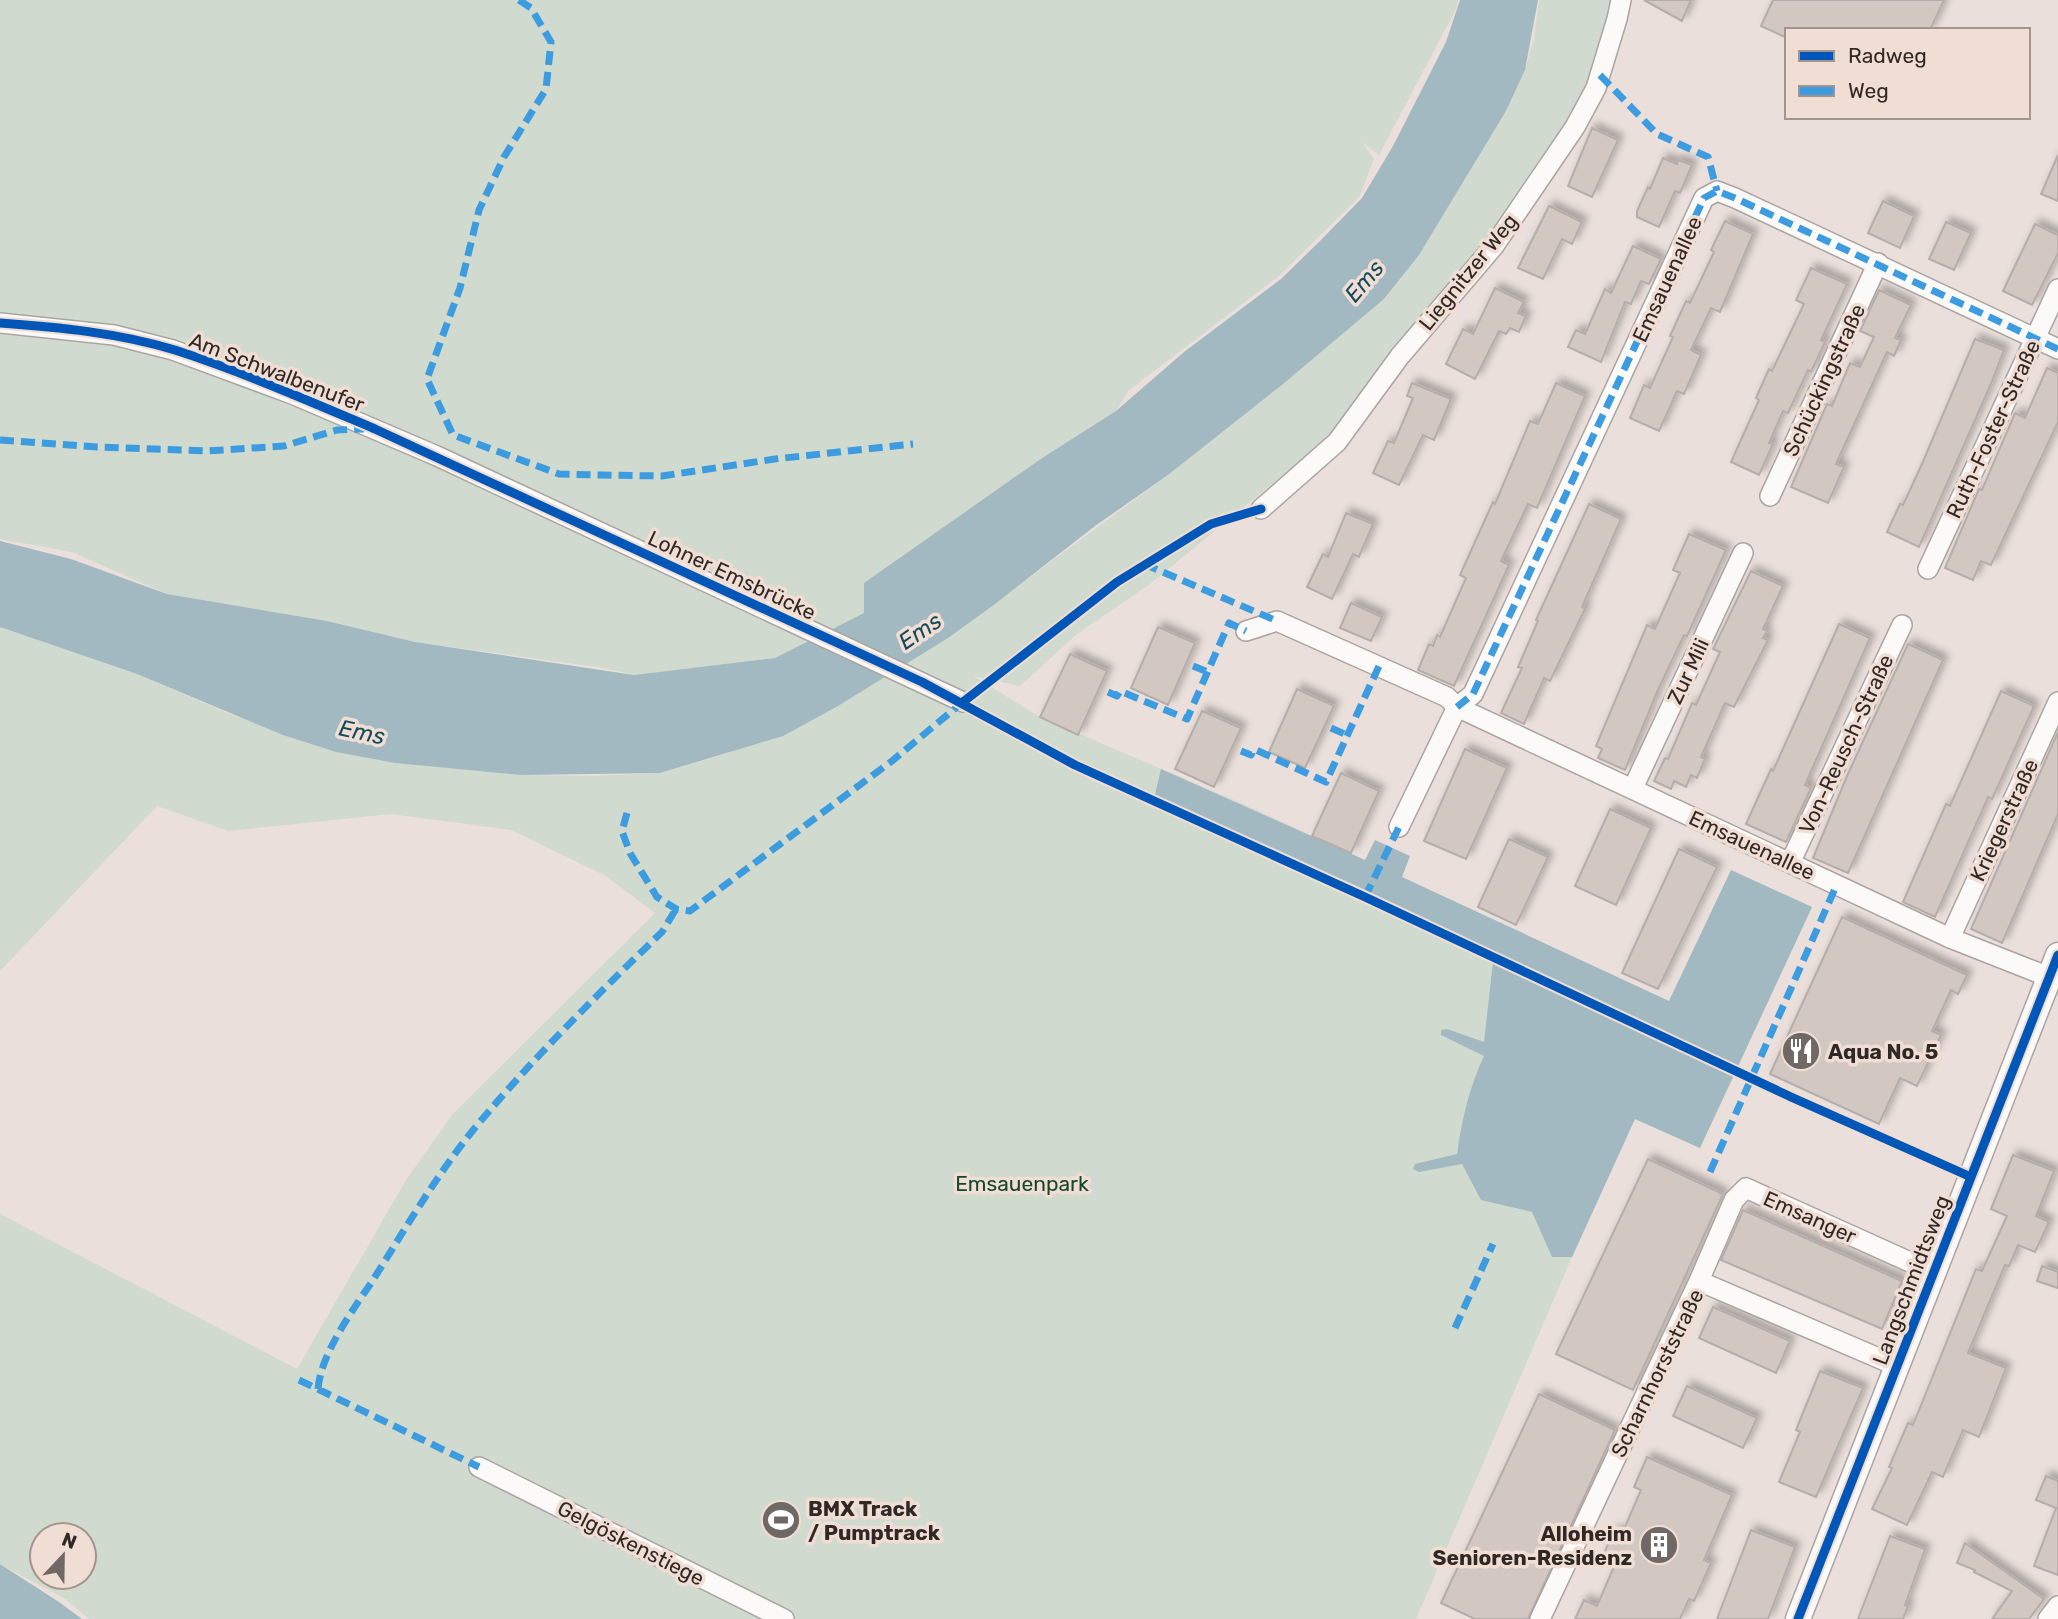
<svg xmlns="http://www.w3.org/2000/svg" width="2058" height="1619" font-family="Rubik,sans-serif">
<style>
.green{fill:#d0dace;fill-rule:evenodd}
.water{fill:#a2b9c1}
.building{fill:#d3c7c2;stroke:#b5ada9;stroke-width:2;filter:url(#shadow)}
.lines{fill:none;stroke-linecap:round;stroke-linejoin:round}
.minor-casing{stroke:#aca4a1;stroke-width:22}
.tertiary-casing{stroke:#aca4a1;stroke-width:27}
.minor{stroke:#fcfaf9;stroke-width:19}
.tertiary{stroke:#fcfaf9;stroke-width:24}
.quiet{stroke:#3d9ce0;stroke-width:7;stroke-dasharray:14 7;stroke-linecap:butt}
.cycleway-casing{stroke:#f0ddd4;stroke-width:13}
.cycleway{stroke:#0057b8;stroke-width:9}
.labels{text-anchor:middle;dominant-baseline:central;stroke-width:7;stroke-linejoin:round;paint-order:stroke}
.street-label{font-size:21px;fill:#2f2824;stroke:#f0ddd4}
.poi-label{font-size:21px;font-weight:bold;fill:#2f2824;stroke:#f0ddd4;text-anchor:start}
.park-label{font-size:21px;fill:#11472a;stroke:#f0ddd4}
.water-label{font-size:23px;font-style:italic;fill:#144b5a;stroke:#f0ddd4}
</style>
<defs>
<filter id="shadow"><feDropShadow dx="5" dy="-5" stdDeviation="3.5" flood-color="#0004"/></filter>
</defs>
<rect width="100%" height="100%" fill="#eadfda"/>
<path class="green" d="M0,0H1458L1456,9L1379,155L1362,142L1374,159L1359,197L1279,276L1128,391L1116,411L1042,458L865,583L864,613L775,658L634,675L604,668L415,642L327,621L167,594L72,552L0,539Z
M1539,0H1614L1591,86L1491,241L1475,252L1421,328L1338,430L1150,584L1077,634L1020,686L973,676L1040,717L1241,803L1669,1001L1731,870L1812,907L1700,1148L1635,1119L1572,1257L1416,1619H89L64,1598L0,1564V1214L297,1369L406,1180L452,1115L655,913L606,876L511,830L391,814L228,831L157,806L0,971V627L137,674L225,712L336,752L395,763L521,775L591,776L660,773L729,753L838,705L948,638L1168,475L1283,384L1384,299L1419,255L1506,111L1525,70L1534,39ZM42,1535H84V1577H42Z"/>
<path class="water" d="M1460,0H1538L1525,70L1506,111L1419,255L1384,299L1283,384L1168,475L1095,526L995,604L948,638L838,706L783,736L660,773L521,775L395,763L336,752L283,735L137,674L0,627V541L71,559L167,594L327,621L415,642L634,675L775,658L864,613V583L1042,458L1116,411L1184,352L1281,279L1319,242L1362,198L1393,146L1446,42Z
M1161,769L1365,860L1375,840L1410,856L1402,877L1669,1001L1731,870L1812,907L1700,1148L1635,1119L1572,1257H1552L1532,1212L1481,1200L1462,1164L1419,1172L1413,1169L1415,1164L1457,1154C1462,1119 1469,1088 1484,1056L1441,1035V1030L1447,1029L1484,1042L1494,953L1155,795Z
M0,1564L59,1602L82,1619H0Z"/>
<path class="building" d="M1644,0H1691L1682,21Z
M1773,0H1944L1930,30H1787V38L1761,26Z
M1592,128L1618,140L1592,197L1568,186Z
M2058,155V201L2041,194Z
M1663,158L1677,164L1678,160L1692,165L1680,193L1675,191L1659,227L1637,217V211L1648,187L1650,189Z
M1883,201L1914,216L1900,248L1868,233Z
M1549,206L1582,222L1572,244L1562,239L1543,279L1518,268Z
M1725,221L1753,234L1720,312L1711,308L1691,350L1701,355L1684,394L1677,391L1659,431L1630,418L1644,385L1650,388L1673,337L1670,336L1686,301L1690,303L1714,252L1711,250Z
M1946,222L1971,233L1954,270L1929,259Z
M2035,224L2058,235V253L2032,305L2003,291Z
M1633,246L1661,259L1649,284L1641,281L1631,304L1625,302L1601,362L1568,347L1576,330L1585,334L1605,289L1611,293Z
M1811,268L1847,284L1821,340L1825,342L1811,372L1808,370L1788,413L1783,411L1769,443L1773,444L1759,475L1731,462L1759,400L1756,398L1769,369L1772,371L1804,304L1796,300Z
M1495,288L1524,302L1518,313L1526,316L1519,332L1510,328L1506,334L1499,331L1475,379L1446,364L1463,329L1473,334Z
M1879,290L1911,305L1895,338L1901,340L1894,356L1887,352L1836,464L1844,467L1828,503L1791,487L1827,404L1832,406L1850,363L1860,367L1874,337L1860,331Z
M1975,339L2004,350L1990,386L1919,547L1887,532L1900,504L1903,505L1922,464Z
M2047,368L2058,373V422L1991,565L1981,561L1973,580L1945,568L1979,489L1982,490L2015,413L2025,418Z
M1412,383L1451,399L1434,440L1423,435L1399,485L1373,473L1388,441L1394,443L1413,398L1407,396Z
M1556,383L1585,396L1537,508L1528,504L1501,561L1509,565L1454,686L1418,670L1429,644L1433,646L1437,635L1440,637L1466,578L1460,575L1493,502L1495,504L1530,421L1538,424Z
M1589,504L1621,519L1582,607L1585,609L1550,681L1544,678L1524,724L1501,713L1522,668L1518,667L1538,621L1536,620Z
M1346,513L1373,524L1359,557L1353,554L1332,599L1307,587L1323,554L1328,557Z
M1689,534L1726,550L1687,636L1684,635L1657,692L1625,770L1598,758L1602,749L1596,746L1647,625L1655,629L1680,573L1673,570Z
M1751,571L1783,586L1763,629L1767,631L1763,638L1768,640L1734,707L1725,703L1701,757L1705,759L1697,778L1691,775L1686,787L1674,781L1671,789L1654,781L1665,758L1668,759L1692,703L1696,705L1720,652L1713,649Z
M1351,603L1382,617L1371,641L1340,628Z
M1839,624L1870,638L1805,785L1811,788L1786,842L1746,824L1771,769L1773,771Z
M1158,627L1195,643L1168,705L1131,688Z
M1908,644L1943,660L1848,873L1813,858L1847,776Z
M1070,654L1107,671L1078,735L1040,717Z
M1297,689L1334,706L1305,768L1269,752Z
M2001,691L2034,706L1992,799L1988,797L1935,917L1903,902L1946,804L1950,806Z
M1202,711L1241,728L1214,787L1175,769Z
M2058,732V814L2002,943L1971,929Z
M1465,749L1507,768L1466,859L1424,841Z
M1341,773L1379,791L1351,853L1312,836Z
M1610,809L1651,828L1616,905L1575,886Z
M1509,839L1548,857L1516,925L1478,907Z
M1679,849L1717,867L1658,989L1622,973Z
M1842,917L1967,975L1958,994L1951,990L1932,1031L1941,1035L1917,1086L1900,1078L1879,1124L1770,1074Z
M2013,1155L2054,1171L2036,1216L2049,1222L2035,1252L2018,1245L2009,1266L2005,1265L1968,1353L2006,1368L1979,1437L1963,1430L1943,1477L1932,1472L1907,1525L1872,1509L1892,1468L1889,1467L1908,1423L1913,1425L1976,1269L1982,1271L2007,1216L1991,1209Z
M1648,1159L1723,1194L1633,1390L1556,1354Z
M1743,1210L1902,1281L1882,1329L1721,1260Z
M2042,1266L2058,1272V1288L2037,1281Z
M1713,1307L1790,1341L1776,1373L1699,1338Z
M1820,1371L1863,1388L1816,1497L1779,1482L1800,1432L1796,1430Z
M1687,1386L1757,1418L1743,1448L1673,1416Z
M1539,1394L1615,1430L1528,1619H1475L1441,1603Z
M1647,1457L1732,1495L1704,1560L1711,1563L1694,1601L1689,1599L1680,1619H1575L1584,1600L1597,1606L1616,1562L1603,1556L1614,1530L1622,1534L1641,1490L1634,1487Z
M2046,1476L2058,1481V1575L2034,1566L2056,1508L2036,1500Z
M1751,1530L1795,1547L1768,1619H1717Z
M1890,1536L1925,1549L1905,1605L1908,1606L1903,1619H1858Z
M1965,1543L2044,1599L2029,1619H1992L2012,1591L1974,1572L1975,1570L1957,1563Z"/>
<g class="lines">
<g class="minor-casing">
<path id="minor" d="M0,323L114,335L173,350L292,394L437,456L963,702
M1770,496L1878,263
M1261,509L1337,442L1400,356L1494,246L1575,127L1596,88L1617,19L1621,0
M1928,569L2058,289
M1246,631L1277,621L1447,697L1457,707L1950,938L2049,977
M1633,788L1743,553
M1399,827L1457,707L1473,694L1704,198L1717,191L1735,198L2058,349
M1790,863L1902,625
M1950,938L2058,702
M1699,1281L1734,1200L1746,1188L1932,1272
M479,1467L784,1619
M1540,1619L1699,1281L1897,1366
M2048,1619L2058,1606"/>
</g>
<g class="tertiary-casing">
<path id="tertiary" d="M1798,1619L2058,955"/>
</g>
<use href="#minor" class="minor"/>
<use href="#tertiary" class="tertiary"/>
<path class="quiet" d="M519,0L531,8L551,42L546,89L504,157L479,210L460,288L427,379L453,435L559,474L602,475L662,476L775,459L913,444
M1600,75L1657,134L1708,157L1717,191
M0,440L97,447L207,451L284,446L337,430L364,429
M1144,564L1277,621
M1193,666L1208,672
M1108,692L1117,696L1120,691L1187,719L1229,623L1246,631
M1457,707L1473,694L1704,198L1717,191L1735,198L2058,349
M1331,728L1347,735
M1241,751L1251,755L1254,749L1326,782L1379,666
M627,813L622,831L630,853L657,897L676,909L690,911L892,761L964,701
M1365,897L1399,827
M1710,1172L1837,884
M1455,1328L1493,1244
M299,1380L479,1467
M318,1389C321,1353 353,1310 373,1280C405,1229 436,1176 474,1129C532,1059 597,995 662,932L676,909"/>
<g class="cycleway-casing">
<path id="cycleway" d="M0,323C58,327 119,333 175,350C243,372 309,401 375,429L922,682L1075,765L1365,897L1791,1097L1971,1177
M963,702L1117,582L1211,524L1261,509
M1798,1619L2058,955"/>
</g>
<use href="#cycleway" class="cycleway"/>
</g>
<defs>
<g id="restaurant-disc" transform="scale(2.0125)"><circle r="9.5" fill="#706864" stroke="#f0ddd4"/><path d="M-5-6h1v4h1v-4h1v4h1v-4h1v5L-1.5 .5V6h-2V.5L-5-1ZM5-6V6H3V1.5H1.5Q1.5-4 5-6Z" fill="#fff"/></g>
<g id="stadium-disc" transform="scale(2.0125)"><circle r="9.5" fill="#706864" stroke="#f0ddd4"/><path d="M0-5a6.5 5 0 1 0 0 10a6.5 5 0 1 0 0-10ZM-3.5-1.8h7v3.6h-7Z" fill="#fff"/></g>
<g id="building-disc" transform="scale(2.0125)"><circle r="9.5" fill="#706864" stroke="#f0ddd4"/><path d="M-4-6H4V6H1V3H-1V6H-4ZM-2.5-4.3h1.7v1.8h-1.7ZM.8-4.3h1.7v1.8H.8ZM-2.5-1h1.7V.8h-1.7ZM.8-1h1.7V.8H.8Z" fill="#fff"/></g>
</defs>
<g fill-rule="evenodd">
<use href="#restaurant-disc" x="1801" y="1051"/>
<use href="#stadium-disc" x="781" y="1520"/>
<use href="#building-disc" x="1659" y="1545"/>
</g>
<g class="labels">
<g class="street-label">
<text transform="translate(1468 272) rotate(-51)">Liegnitzer Weg</text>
<text transform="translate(1667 279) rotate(-65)">Emsauenallee</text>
<text transform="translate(277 372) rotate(21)">Am Schwalbenufer</text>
<text transform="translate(1824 380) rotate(-65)">Schückingstraße</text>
<text transform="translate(1993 429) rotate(-65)">Ruth-Foster-Straße</text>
<text transform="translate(732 575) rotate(25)">Lohner Emsbrücke</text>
<text transform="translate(1688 671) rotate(-65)">Zur Mili</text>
<text transform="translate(1846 744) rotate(-65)">Von-Reusch-Straße</text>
<text transform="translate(2004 820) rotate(-65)">Kriegerstraße</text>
<text transform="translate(1752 845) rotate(25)">Emsauenallee</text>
<text transform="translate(1810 1217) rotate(24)">Emsanger</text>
<text transform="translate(1911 1280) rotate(-69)">Langschmidtsweg</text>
<text transform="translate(1657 1373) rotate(-64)">Scharnhorststraße</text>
<text transform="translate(631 1543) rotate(27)">Gelgöskenstiege</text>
</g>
<g class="poi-label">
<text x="1828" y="1051">Aqua No. 5</text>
<text x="808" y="1508">BMX Track<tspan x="808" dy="24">/ Pumptrack</tspan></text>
<text x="1632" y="1533" text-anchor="end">Alloheim<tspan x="1632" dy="24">Senioren-Residenz</tspan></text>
</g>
<g class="park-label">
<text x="1022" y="1183">Emsauenpark</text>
</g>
<g class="water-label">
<text transform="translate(1364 281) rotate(-50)">Ems</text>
<text transform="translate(920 631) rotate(-34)">Ems</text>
<text transform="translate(362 732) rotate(12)">Ems</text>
</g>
</g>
<rect x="1785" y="28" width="245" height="91" fill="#f0ddd4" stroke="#a3958e" stroke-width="2"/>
<rect x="1799" y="51" width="35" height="10" fill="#0057b8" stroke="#a3958e" stroke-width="2"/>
<text x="1848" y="63" font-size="21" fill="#2f2824">Radweg</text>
<rect x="1799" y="86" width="35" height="10" fill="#3d9ce0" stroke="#a3958e" stroke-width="2"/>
<text x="1848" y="98" font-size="21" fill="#2f2824">Weg</text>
<g transform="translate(63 1556) rotate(22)"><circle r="33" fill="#f0ddd4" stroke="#a3958e" stroke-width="2"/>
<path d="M0-5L12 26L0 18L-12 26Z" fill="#706864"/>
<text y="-10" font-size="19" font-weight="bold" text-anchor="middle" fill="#2f2824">N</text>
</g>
</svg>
